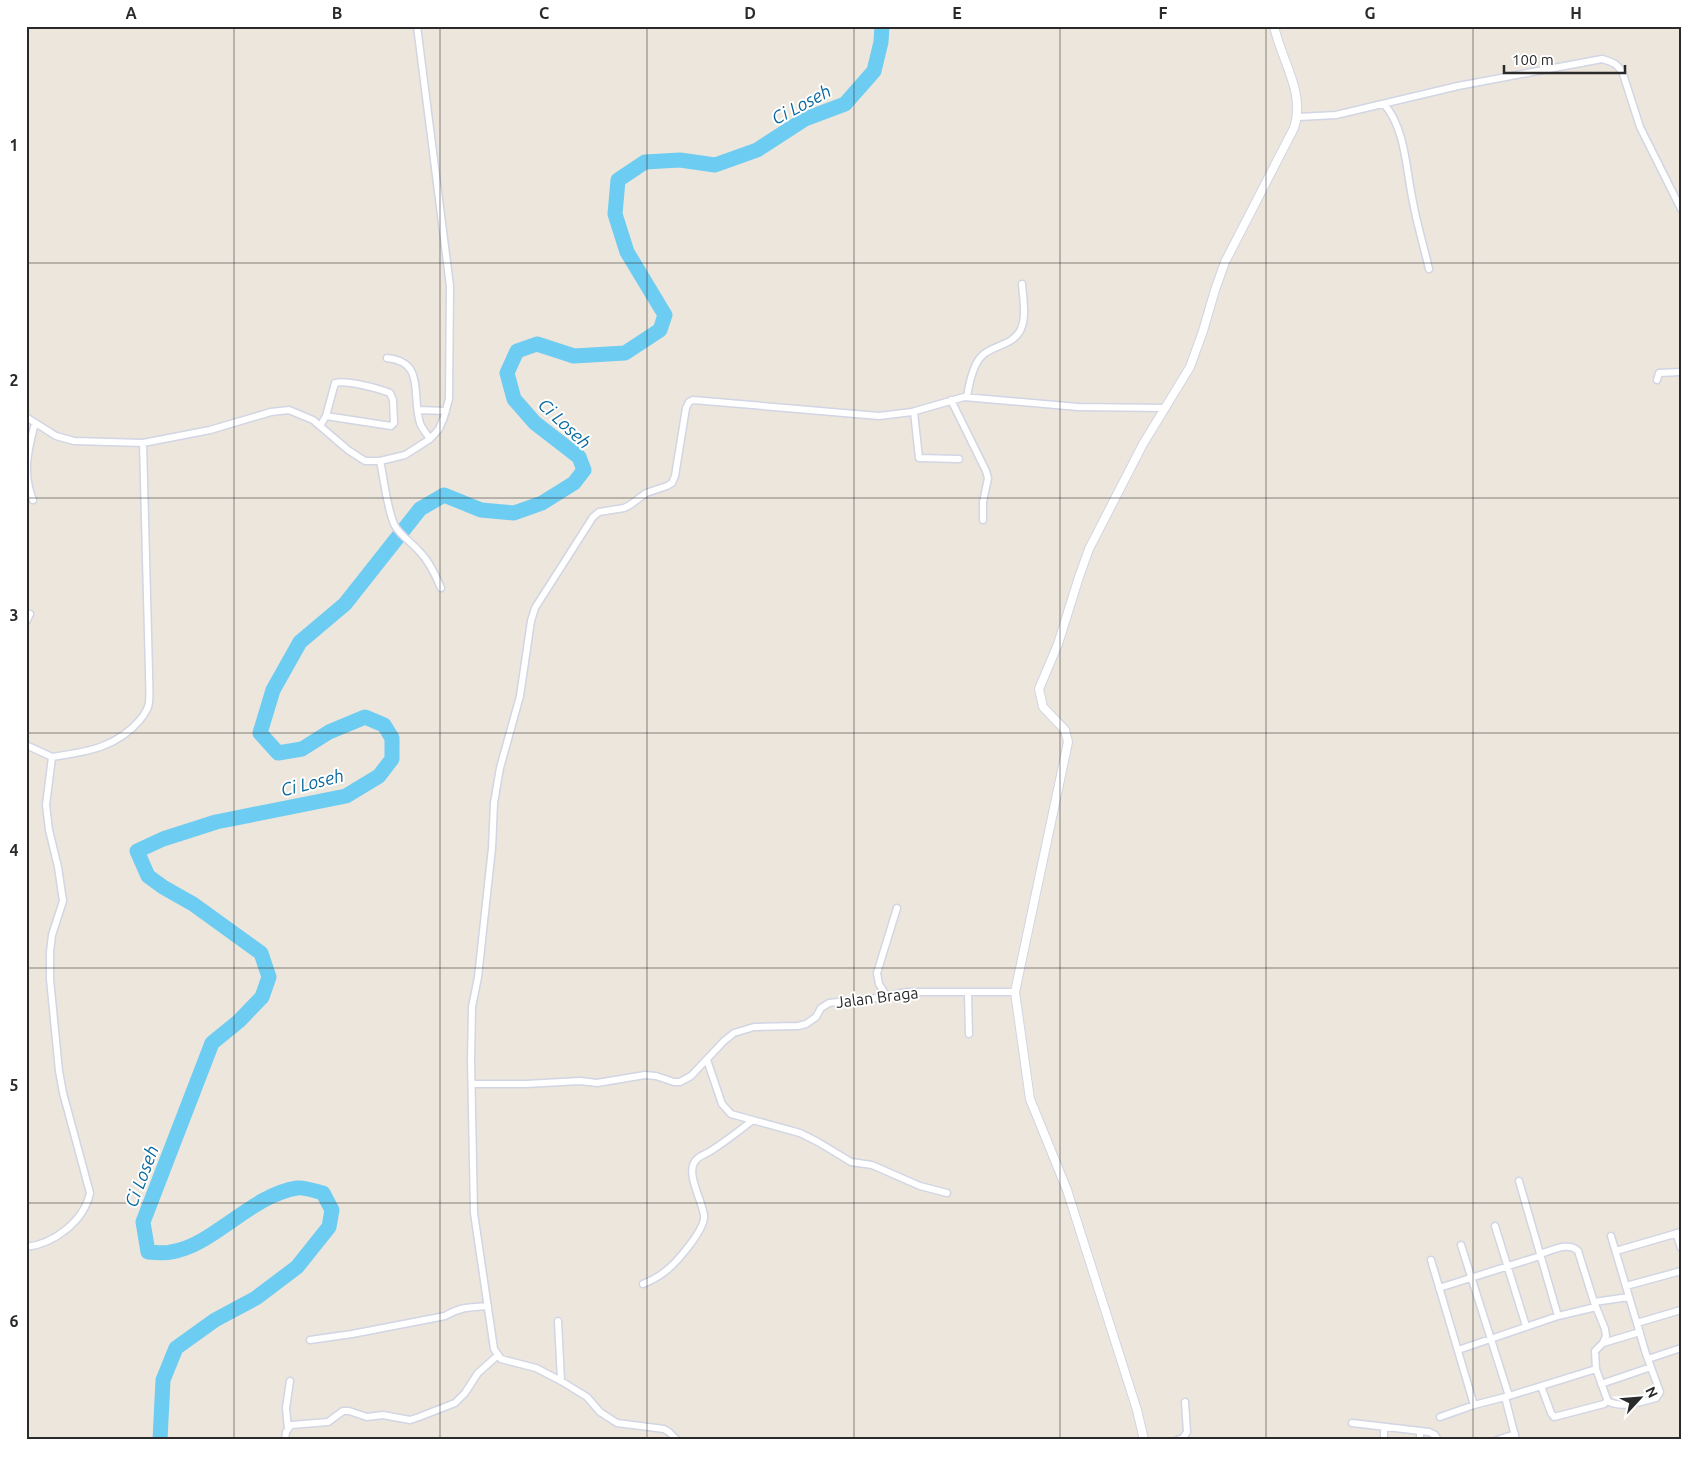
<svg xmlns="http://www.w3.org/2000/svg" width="1707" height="1466" font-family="Ubuntu,sans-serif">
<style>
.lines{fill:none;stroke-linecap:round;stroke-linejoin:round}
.river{stroke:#6dccf1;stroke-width:15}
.minor-casing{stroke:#d1d5e4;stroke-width:9}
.tertiary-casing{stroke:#d1d5e4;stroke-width:10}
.minor{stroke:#fff;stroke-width:6}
.tertiary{stroke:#fff;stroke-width:8}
.grid{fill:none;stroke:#2a2a2a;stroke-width:1;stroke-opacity:0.55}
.labels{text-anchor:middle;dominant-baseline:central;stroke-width:4;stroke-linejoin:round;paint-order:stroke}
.street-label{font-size:16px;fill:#2a2a2a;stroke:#fff}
.water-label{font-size:18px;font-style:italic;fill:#0a6a9f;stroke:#fff}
.neatline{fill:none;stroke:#2a2a2a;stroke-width:2}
.grid-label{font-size:16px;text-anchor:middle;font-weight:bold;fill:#2a2a2a}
</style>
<rect width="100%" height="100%" fill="#ede6dc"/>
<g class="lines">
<path class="river" d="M160,1440L163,1380L176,1348L215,1320L256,1298L297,1267L329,1227L332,1210L323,1193C315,1191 304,1187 297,1188C251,1195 213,1246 171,1252C164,1254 155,1252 148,1252L143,1222L212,1043L239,1021L262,997L269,977L261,953L193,904L163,887L148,876L137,851L163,839L216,822L346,796L379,776L392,759V738L384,725L365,717L329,732L302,749L278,753L260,733L273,690L300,642L345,604L420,509L444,495L481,510L514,513L542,503L574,483L584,470L579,457L535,423L514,399L507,373L517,351L537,344L574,356L625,353L660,330L665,315L627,252L615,214L618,180L645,162L680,160L715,165L757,150L805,119L845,104L874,71L881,42L882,26"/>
<g class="minor-casing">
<path id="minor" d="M1384,104C1406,129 1406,171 1413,202C1417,225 1424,247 1429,269
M1298,117L1336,115L1458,86L1602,59C1613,62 1618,64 1623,74L1640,127L1681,209
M387,358C426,362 411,394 420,423C422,429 427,434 430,439
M1657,380L1659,373L1681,372
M967,397C969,384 973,362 984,354C995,345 1012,345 1020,331C1027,318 1023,298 1022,284
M951,400L986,471L988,478L983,502V520
M418,410L446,411
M914,412L919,458L959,459
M26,417L56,436L74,441L143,443L149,672C149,682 150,693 149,703C148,710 144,715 140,720C116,748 86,752 52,757L46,805L49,830L58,867L63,901L52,935L50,952V979L59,1071L63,1093L90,1193C84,1221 54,1244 26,1247
M320,426L326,416L335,383C347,380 377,388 390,393L393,400L394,423L391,426L326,416
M143,443L210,430L271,412L289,410L313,420L348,450L365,461H380L405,455L430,439L439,429L444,417L449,399L450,286L417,26
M380,461C384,479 387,510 395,526C401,536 411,542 419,551C429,561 435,574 441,588
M33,500C22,474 28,449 35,423
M26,622L30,614
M26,745L52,757
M968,992L969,1034
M886,995L879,984L877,973L897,908
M707,1060L722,1104L731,1114L800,1133L818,1142L851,1162L872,1165L920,1186L947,1193
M472,1084H526L580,1081L597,1083L645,1075L656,1076L674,1082H680L691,1076L724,1041L734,1033L754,1027L798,1026L806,1024L816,1017L821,1008L829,1003L877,998L907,992H1015
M1519,1181L1558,1316L1596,1307
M1495,1226L1526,1326
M1676,1233L1681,1248
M1461,1245L1509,1396
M1616,1251L1681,1232
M1431,1260L1474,1405L1509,1396L1596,1369L1595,1351L1603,1343L1606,1336L1605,1329L1594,1302L1578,1251C1569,1241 1551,1251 1540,1254
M643,1284C650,1281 657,1278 663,1273C675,1265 706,1229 704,1215C702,1201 687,1175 694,1163C697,1156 704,1155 709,1152C725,1142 739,1131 753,1120
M1626,1286L1681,1271
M1439,1288L1540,1256
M1594,1302L1629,1297
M558,1321L561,1381
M1637,1323L1681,1310
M310,1340L352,1334L445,1316C460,1307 470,1307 488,1306
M1603,1343L1640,1332
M1458,1350L1558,1316
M1648,1359L1681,1348
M1601,1384L1651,1367
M1541,1386L1551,1413L1554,1417L1604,1404L1607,1401V1399L1596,1369
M1505,1397L1516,1440
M1607,1401C1623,1409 1640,1402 1656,1398L1660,1392L1646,1354L1611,1236
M1440,1417L1474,1405
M1352,1423L1429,1432L1435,1435L1438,1440
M288,1429L286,1408L290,1381
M285,1440L286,1432L291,1425L328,1422L343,1411H349L367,1417L383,1415L410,1420L419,1417L455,1403L465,1393L478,1373L497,1356
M677,1440L669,1432L664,1429L617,1423L600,1412L587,1397L561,1381L536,1368L501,1359L494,1349L474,1213L471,1060L472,1007L478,977L492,848L494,803L500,768L520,696L531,621L535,608L593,517L599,512L624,508L630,505L646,493L667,486L672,483L675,476L686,408L689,402L693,400L879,416L912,412L964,397L1078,407L1166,408
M1177,1440L1183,1438L1187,1432L1185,1402
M1384,1440V1427
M1420,1440V1431
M1497,1440L1515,1434"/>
</g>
<g class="tertiary-casing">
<path id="tertiary" d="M1144,1440L1137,1410L1067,1190L1030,1099L1015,992L1068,742L1065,730L1043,707L1039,689L1058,644L1079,577L1089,549L1143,444L1190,367L1203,331L1215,290L1225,262L1294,128C1306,93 1281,60 1274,26"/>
</g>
<use href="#minor" class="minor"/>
<use href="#tertiary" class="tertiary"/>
</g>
<path class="grid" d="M234,26V1440M440,26V1440M647,26V1440M854,26V1440M1060,26V1440M1266,26V1440M1473,26V1440M26,263H1681M26,498H1681M26,733H1681M26,968H1681M26,1203H1681"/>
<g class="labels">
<g class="street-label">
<text transform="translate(877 997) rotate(-7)">Jalan Braga</text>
</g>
<g class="water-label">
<text transform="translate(801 104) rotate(-28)">Ci Loseh</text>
<text transform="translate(565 423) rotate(43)">Ci Loseh</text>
<text transform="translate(312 782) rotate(-14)">Ci Loseh</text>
<text transform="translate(141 1176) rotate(-69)">Ci Loseh</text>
</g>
</g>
<rect width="1707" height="1466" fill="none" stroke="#ffffff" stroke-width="55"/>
<g transform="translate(1640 1398) rotate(64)" stroke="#ffffff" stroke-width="4" paint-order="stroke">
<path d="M0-4L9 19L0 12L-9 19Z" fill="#2a2a2a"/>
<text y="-8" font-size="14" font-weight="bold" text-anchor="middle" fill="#2a2a2a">N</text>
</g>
<path d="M1504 65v8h121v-8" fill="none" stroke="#2a2a2a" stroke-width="2.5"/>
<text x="1512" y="65" font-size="15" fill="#2a2a2a" stroke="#ffffff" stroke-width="4" paint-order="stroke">100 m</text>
<rect x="28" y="28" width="1652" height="1410" class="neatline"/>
<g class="grid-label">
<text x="131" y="19">A</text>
<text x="337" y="19">B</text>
<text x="544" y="19">C</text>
<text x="750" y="19">D</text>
<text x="957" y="19">E</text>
<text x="1163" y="19">F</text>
<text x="1370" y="19">G</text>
<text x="1576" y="19">H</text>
<text x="14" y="151">1</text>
<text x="14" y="386">2</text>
<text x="14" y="621">3</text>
<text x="14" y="856">4</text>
<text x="14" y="1091">5</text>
<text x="14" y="1327">6</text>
</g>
</svg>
